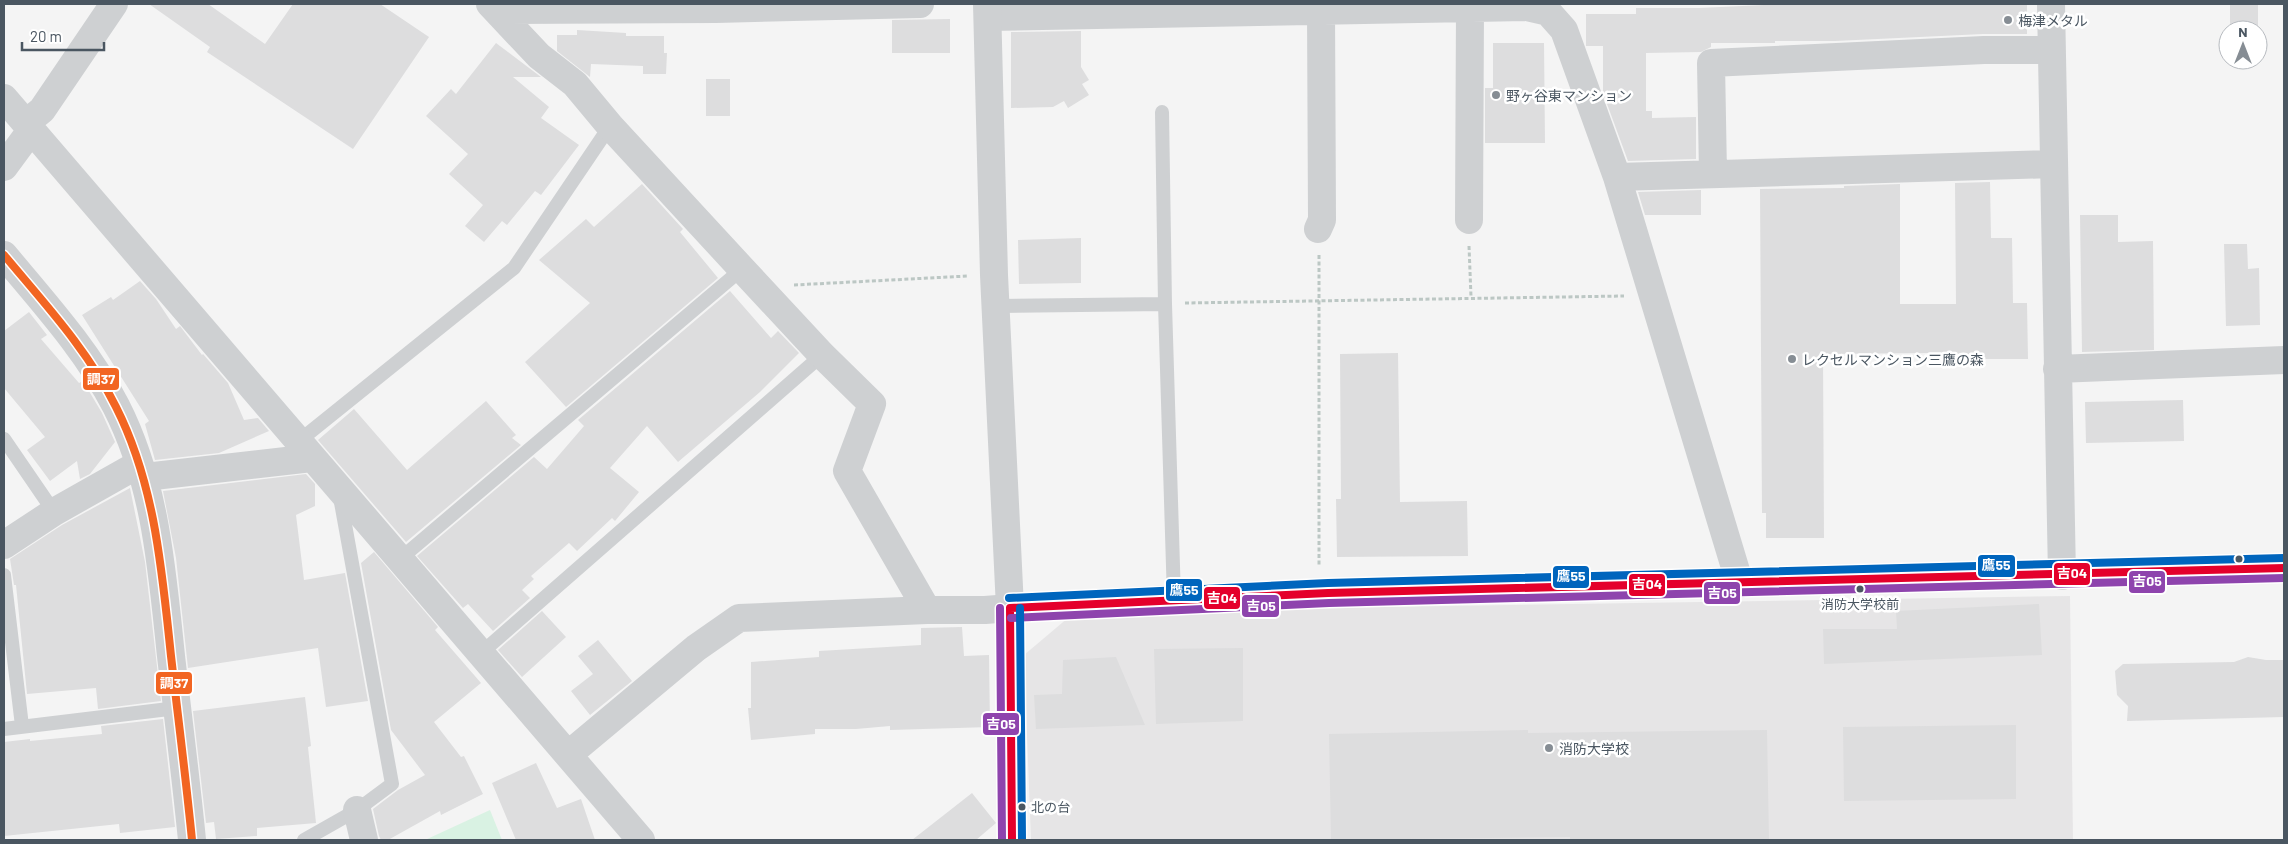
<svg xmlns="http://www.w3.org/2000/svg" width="2288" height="844" font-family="Barlow,'Noto Sans JP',sans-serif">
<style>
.education{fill:#e6e5e6}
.green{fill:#d9f2e3}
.building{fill:#ddddde}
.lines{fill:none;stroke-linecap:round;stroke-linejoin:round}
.path{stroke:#bcc7c4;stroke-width:3;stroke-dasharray:4 2.5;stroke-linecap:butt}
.service{stroke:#ced0d2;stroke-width:14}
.minor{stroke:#ced0d2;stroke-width:28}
.tertiary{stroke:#ced0d2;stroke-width:28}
.bus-1-casing{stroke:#fff;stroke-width:11}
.bus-2-casing{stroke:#fff;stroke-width:11}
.bus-3-casing{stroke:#fff;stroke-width:11}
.bus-4-casing{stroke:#fff;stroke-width:11}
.bus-1{stroke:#e4002b;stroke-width:8}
.bus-2{stroke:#8e44ad;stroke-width:8}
.bus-3{stroke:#0065bd;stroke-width:8}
.bus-4{stroke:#f26522;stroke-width:8}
.poi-dot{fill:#868d94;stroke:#fff;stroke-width:2}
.bus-dot{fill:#4a5661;stroke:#fff;stroke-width:2}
.labels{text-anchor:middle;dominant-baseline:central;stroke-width:5;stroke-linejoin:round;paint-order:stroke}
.bus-label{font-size:13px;fill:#4a5661;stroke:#fff}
.poi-label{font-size:14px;fill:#4a5661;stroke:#fff;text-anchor:start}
.line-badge{stroke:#fff;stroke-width:2}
.badge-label{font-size:14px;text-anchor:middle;font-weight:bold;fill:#fff}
</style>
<rect width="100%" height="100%" fill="#f4f4f4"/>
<path class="education" d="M2070,596L2073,840H1031L1024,655L1075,612Z"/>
<path class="green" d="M490,810L502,840H425Z"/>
<path class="building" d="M149,4H208L265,44L293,4H380L429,37L353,149L207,52L210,47Z
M1788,4H2027V34H1983L1835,41H1775V43H1711V47L1701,52L1646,53V111H1652V118L1696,117V159L1628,161L1603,93V46H1586V14H1636V8H1699Z
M2230,4H2258V30H2230Z
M950,19V53H892V20Z
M577,30L626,33V36H664V53H667L666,74H643V66L591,64L590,77L557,51V35H577Z
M1081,31V67L1089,80L1082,84L1089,95L1068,108L1064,101L1053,107L1011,108V32Z
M496,43L541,77H513L549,107L541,118L579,145L541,195L535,191L507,225L502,221L484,242L465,226L483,205L449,174L468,154L426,116L451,89L456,94Z
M1493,43H1544L1545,143H1485V88H1493Z
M706,79H730V116H706Z
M1990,182L1991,238H2012L2013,303H2027L2028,359H1929V353L1823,354L1824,538H1766V513H1762L1760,189L1844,188V186L1900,184V304H1956L1955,183Z
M642,184L683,229L680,232L718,278L566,407L525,362L590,303L539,260L586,219L594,227Z
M1701,190V215H1645L1638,192Z
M2080,215H2118V242L2153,241L2154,350L2082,352Z
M1081,238V283L1019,284L1018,240Z
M2224,244H2247L2248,269L2259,268L2260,325L2226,326Z
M140,281L156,299L176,329L180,326L202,355L203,354L228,383L244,420L258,418L269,431L219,453L155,460L145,424L149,421L82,315L111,297L113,300Z
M730,291L771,338L778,331L799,353L760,392L678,462L647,426L610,468L639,492L615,521L612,518L577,551L569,543L531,576L534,579L522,590L530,598L493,631L468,604L463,608L417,556L534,457L547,469L584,426L578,420Z
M29,312L47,335L41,339L79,383L83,381L102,413L115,442L90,474L80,479L77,461L50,481L27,450L45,437L4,388V331Z
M1398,353L1400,502L1467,501L1468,556L1337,557L1336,499H1341L1340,354Z
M2183,400L2184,441L2086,443L2085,402Z
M486,401L516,435L512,438L521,445L406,542L318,440L354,409L407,470Z
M306,474L315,484V506L296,515L304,580L345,573L368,701L326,707L318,648L188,668L176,558L163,491Z
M130,488L145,562L161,701L98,709L96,688L27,694L16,585H14L10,559L62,525Z
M374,552L438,627L435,630L481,683L434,722L461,757L464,756L483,794L441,815L440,811L388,840H381L379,836L373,809L398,790L425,775L391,730L361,563Z
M2039,604L2042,655L1824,664L1823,629H1897L1896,611Z
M542,611L566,637L522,677L498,650Z
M962,627L964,656L989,655L990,727L890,730V726L856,729H815V734L751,740L748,708H751V662L819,657V651L921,645V628Z
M598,640L632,681L590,715L571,691L593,674L578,656Z
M1243,648V721L1156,724L1154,649Z
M1116,657L1145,725L1036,729L1034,695L1062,694L1063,660Z
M2248,657L2266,660H2284V717L2127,721L2128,706L2117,695L2115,671L2123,664L2234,662Z
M305,697L311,746L308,747L316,823L257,828V836L216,839L214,822L206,823L193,711Z
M163,719L175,827L120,833L119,824L4,836V742L30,739V741L102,734L101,726Z
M2016,725V799L1844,801L1843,727Z
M1528,730V733L1767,730L1769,840H1570V837L1331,840L1329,734Z
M536,763L557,808L581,799L595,840H516L492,783Z
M972,793L996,823L976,840H912Z"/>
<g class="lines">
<path class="path" d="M1469,246L1471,297
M1319,255V567
M794,285L968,276
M1185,303L1624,296"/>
<path class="service" d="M1162,112L1165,304L1174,599
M995,306L1165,304
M4,439L54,512
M299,441L514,268L610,126
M400,559L742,269
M4,575L22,726
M480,654L822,355
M4,729L177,708
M304,840L357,810L392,784L340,497"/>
<path class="minor" d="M490,4L539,56L575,84L610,126L742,269L822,355L872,404L847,471L927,610
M2051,4L2062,576
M498,10L716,9L920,4
M988,17L1527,7L1548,12L1564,30L1617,177L1740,584
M4,98L641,840
M26,123L42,110L114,4
M4,167L32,129
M1713,174L1711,63L1984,50H2051
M1617,177L2053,164
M1469,220L1470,8
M1318,229L1322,220L1321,10
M4,255C44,303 87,350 116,406C156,484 162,571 171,656C178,717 186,779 192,840
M2057,369L2284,360
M145,477L312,458
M4,545L54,512L139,464
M569,754L696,648L739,618L927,610H985L1010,608
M357,810L364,840"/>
<path class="tertiary" d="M987,4L994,275L1010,608L1012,840
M1010,608C1434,581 1860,584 2284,568"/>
<g class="bus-1-casing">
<path id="bus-1" d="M1010,608L1328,593L2284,568
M1010,608L1012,840"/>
</g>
<g class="bus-2-casing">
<path id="bus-2" d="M1000,608L1002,840
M1011,618L1329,603L2284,578"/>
</g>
<g class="bus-3-casing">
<path id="bus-3" d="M1009,598L1328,583L2284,558
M1020,608L1022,840"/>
</g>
<g class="bus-4-casing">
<path id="bus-4" d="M4,255C44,303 88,350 116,407C155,484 162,571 171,656C178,717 186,779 192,840"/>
</g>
<use href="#bus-1" class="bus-1"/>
<use href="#bus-2" class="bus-2"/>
<use href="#bus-3" class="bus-3"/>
<use href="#bus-4" class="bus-4"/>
</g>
<g class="poi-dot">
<circle cx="2008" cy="20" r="5"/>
<circle cx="1496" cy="95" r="5"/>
<circle cx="1792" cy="359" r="5"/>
<circle cx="1549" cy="748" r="5"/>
</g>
<g class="bus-dot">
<circle cx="2239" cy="559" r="4.5"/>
<circle cx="1860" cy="589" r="4.5"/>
<circle cx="1022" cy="807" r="4.5"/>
</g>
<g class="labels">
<g class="bus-label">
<text x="1860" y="604">消防大学校前</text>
<text x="1031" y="807" text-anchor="start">北の台</text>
</g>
<g class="poi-label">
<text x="2018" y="20">梅津メタル</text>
<text x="1506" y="95">野ヶ谷東マンション</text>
<text x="1802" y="359">レクセルマンション三鷹の森</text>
<text x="1559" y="748">消防大学校</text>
</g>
</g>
<g class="line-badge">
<rect x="82" y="367" width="38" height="24" rx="5" fill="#f26522"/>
<rect x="1977" y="554" width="39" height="24" rx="5" fill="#0065bd"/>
<rect x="2053" y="562" width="38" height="24" rx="5" fill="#e4002b"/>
<rect x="1552" y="565" width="38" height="24" rx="5" fill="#0065bd"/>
<rect x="2128" y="570" width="38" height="24" rx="5" fill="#8e44ad"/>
<rect x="1628" y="573" width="38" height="24" rx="5" fill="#e4002b"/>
<rect x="1165" y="578" width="38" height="24" rx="5" fill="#0065bd"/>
<rect x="1703" y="581" width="38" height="24" rx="5" fill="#8e44ad"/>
<rect x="1203" y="586" width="38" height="24" rx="5" fill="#e4002b"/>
<rect x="1241" y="594" width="39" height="24" rx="5" fill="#8e44ad"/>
<rect x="155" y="671" width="38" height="24" rx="5" fill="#f26522"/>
<rect x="982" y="712" width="38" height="24" rx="5" fill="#8e44ad"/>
</g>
<g class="badge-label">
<text x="101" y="384">調37</text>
<text x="1996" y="570">鷹55</text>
<text x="2072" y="578">吉04</text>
<text x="1571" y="581">鷹55</text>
<text x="2147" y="586">吉05</text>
<text x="1647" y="589">吉04</text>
<text x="1184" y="595">鷹55</text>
<text x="1722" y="598">吉05</text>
<text x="1222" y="603">吉04</text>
<text x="1261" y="611">吉05</text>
<text x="174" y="688">調37</text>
<text x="1001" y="729">吉05</text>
</g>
<rect width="2288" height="844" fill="none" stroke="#4a5661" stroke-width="10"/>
<g transform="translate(2243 45)"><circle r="24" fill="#ffffff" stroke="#b7bbc0"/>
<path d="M0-4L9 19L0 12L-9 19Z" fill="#868d94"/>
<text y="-8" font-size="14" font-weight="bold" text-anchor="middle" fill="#4a5661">N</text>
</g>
<path d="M22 42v8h82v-8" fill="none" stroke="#4a5661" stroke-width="2.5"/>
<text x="30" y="42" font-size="15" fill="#4a5661" stroke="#ffffff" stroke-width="4" paint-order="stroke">20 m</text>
</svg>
